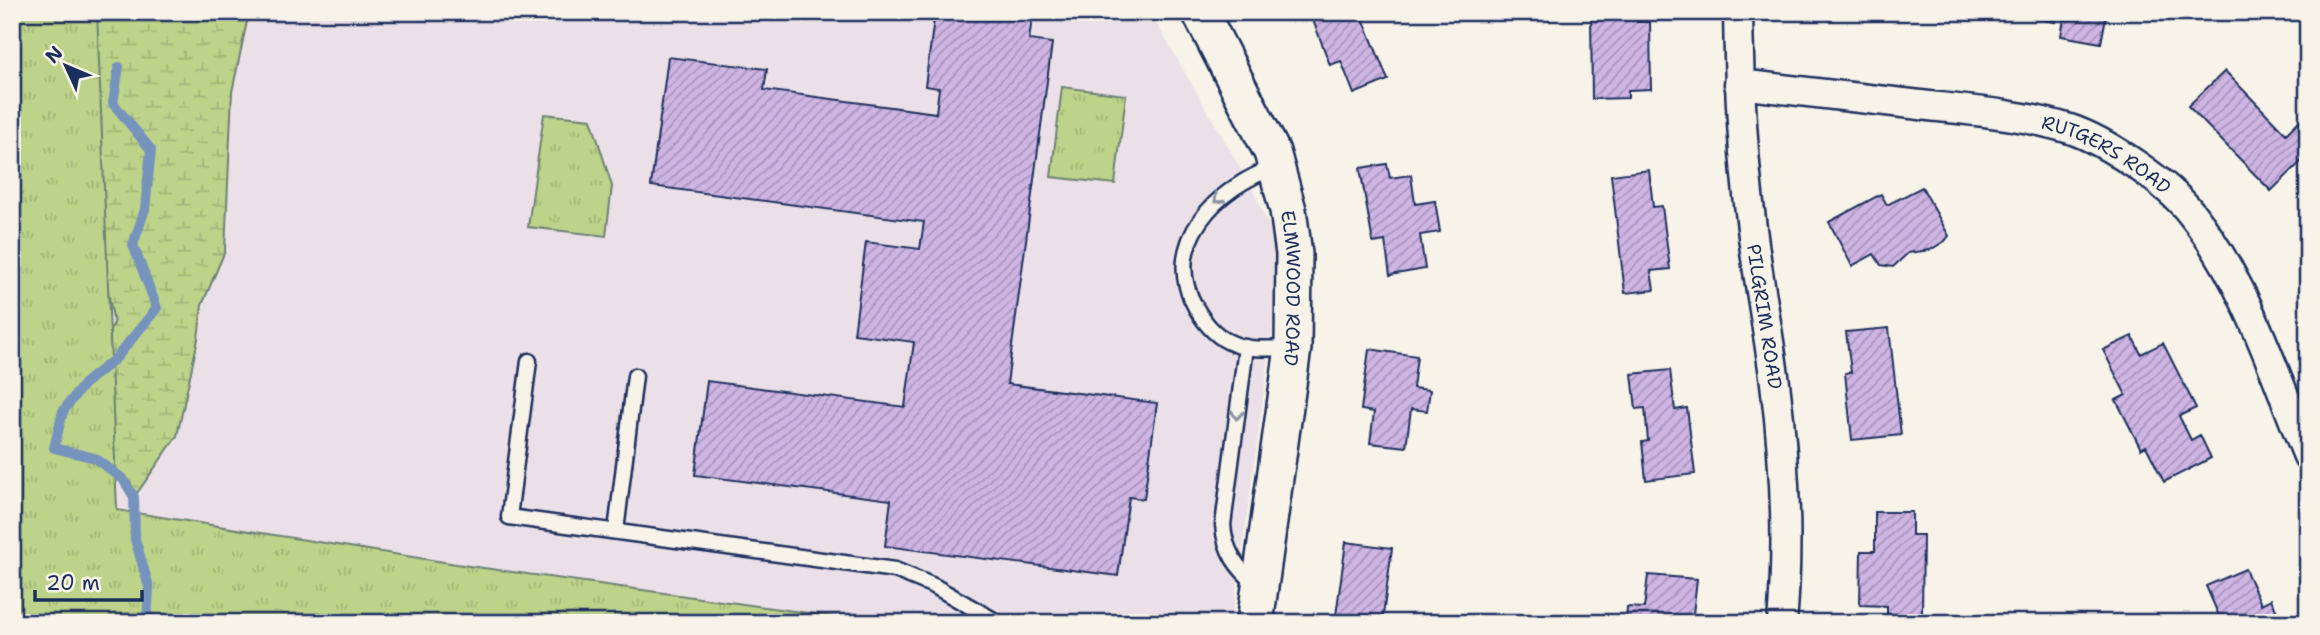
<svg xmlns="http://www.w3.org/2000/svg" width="2320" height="635" font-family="'Shantell Sans',sans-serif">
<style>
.built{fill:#ebe0e7}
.wetland{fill:url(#wetland-marsh);stroke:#6c8174;stroke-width:2}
.park{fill:url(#park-tufts);stroke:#6c8174;stroke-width:2}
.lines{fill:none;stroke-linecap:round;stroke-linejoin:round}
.stream{stroke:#7593bc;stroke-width:10}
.building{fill:url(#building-hatch);stroke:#1b2f5e;stroke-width:2}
.service-casing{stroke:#1b2f5e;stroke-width:19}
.minor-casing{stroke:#1b2f5e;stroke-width:33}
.tertiary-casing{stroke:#1b2f5e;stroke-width:40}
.service{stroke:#f7f3e8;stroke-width:14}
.minor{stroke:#f7f3e8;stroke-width:28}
.tertiary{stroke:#f7f3e8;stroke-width:35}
.oneway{stroke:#8991a3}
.labels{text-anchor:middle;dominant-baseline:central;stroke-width:6;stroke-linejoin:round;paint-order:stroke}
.street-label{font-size:19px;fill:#1b2f5e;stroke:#f7f3e8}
</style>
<defs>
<pattern id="wetland-marsh" width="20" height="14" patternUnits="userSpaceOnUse" patternTransform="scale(1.75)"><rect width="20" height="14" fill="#bdd389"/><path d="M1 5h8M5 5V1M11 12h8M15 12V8" fill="none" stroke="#a2b579"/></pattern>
<pattern id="park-tufts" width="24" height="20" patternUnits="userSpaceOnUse" patternTransform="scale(1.75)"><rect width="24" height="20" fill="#bdd389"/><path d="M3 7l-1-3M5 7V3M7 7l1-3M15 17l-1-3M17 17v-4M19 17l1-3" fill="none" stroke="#a2b579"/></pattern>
<pattern id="building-hatch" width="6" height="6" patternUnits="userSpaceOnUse" patternTransform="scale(1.75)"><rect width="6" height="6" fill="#cfb5e4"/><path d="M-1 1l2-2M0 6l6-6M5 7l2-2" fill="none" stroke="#a794bc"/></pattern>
</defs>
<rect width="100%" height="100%" fill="#f7f3e8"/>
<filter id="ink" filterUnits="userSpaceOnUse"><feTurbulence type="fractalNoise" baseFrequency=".0143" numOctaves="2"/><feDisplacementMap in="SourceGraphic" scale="14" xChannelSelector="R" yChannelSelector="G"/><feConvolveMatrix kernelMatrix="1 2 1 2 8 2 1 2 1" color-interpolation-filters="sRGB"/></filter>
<g filter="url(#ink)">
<path class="built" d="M97,12H1150L1252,188L1270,228L1275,257L1277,285L1271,342L1232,623H881L469,566L117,510Z"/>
<path class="wetland" d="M64,12H249L232,92L225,251L202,305L198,339L177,436L137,493L82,455L100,346L114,323L106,282Z"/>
<path class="park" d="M12,12H97L117,510L469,566L881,623H12Z
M1062,87L1126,95L1115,184L1051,177Z
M544,114L591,119L612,186L606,236L528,227Z"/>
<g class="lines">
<path class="stream" d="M119,67L113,103L151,150L145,209L133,245L157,308L116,358L84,384L63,411L54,448L95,458L123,479L134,497L135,539L149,587L147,623"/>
</g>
<path class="building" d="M935,12L976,14V12H1033L1029,40L1052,43L1007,384L1157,403L1144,499L1129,497L1118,576L885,546L891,500L695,475L707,381L905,407L914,342L854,334L866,242L920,249L924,222L651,186L668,57L767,69L764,90L936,113L939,88L925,86Z
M1310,12H1373L1362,16L1388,80L1354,94L1341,61L1330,65Z
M1598,12H1637V22H1650L1651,89L1628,90V98L1592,99L1591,16H1598Z
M2002,12H2057L2055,22Z
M2059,12H2107L2101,43L2061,36L2065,13Z
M2225,71L2286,134L2300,120L2308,129V155L2271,191L2188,106Z
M1387,164L1390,178L1411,175L1415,204L1435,201L1440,232L1420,235L1425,269L1390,275L1385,241L1373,243L1360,168Z
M1649,170L1653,207L1662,206L1670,269L1651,271L1654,290L1625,293L1611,175Z
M1922,187L1949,236L1945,241L1930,250L1908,253L1893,267L1881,265L1874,254L1852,266L1829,222L1881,194L1887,205Z
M1889,328L1901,435L1852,440L1845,373L1851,372L1846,332Z
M2132,336L2141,354L2163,343L2196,408L2179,416L2191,440L2200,435L2211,458L2164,482L2146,446L2141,449L2116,400L2126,395L2103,350Z
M1369,349L1417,356L1413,388L1430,390L1427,411L1411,409L1406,447L1370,443L1374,412L1361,410Z
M1670,370L1675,410L1687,408L1695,474L1646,480L1642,442L1648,441L1645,408L1636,409L1632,374Z
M1875,512H1912V535H1923L1922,615L1887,614V606L1860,605L1861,551H1875Z
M1346,542L1392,548L1382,623H1335Z
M2245,569L2261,604L2271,599L2282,623H2222L2206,586Z
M1648,575L1697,579L1692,623H1626L1627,607L1644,608Z"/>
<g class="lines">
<g class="service-casing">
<path id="service" d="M1276,167C1218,186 1159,244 1196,308C1205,324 1217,338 1234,344C1252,351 1274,348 1293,348
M1246,347L1223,525C1225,552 1237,568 1257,585
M529,361L509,517L895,570L934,586L999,623
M616,531L635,376"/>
</g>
<g class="minor-casing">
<g id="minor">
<path id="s1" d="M1738,12C1739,82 1742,151 1751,220C1757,274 1768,329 1775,383C1785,463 1789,543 1782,623"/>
<path id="s2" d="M1739,84C1803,91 1866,99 1929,106C1976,111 2025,115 2070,129C2106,141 2168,183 2191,213C2247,283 2274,374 2308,456"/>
</g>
</g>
<g class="tertiary-casing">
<g id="tertiary">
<path id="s3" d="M1200,12L1272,152L1288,210L1294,254L1293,348L1255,623"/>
</g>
</g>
<use href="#service" class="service"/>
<use href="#minor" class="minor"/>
<use href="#tertiary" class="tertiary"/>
</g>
<defs><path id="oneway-chevron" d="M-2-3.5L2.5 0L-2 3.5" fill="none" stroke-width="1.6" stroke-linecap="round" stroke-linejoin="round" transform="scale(1.75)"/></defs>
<g class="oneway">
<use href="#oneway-chevron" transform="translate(1218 199) rotate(137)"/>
<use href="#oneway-chevron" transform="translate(1237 415) rotate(97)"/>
</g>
</g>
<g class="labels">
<g class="street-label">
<text stroke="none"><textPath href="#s2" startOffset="378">RUTGERS ROAD</textPath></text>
<text stroke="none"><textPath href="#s3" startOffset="296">ELMWOOD ROAD</textPath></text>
<text stroke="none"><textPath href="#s1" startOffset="306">PILGRIM ROAD</textPath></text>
</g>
</g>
<rect width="2320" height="635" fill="none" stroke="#f7f3e8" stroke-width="42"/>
<rect x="21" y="21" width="2278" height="593" fill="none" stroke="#1b2f5e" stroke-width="2.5" filter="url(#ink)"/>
<g transform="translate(66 66) rotate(314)" stroke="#f7f3e8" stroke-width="5" paint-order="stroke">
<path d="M0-5L12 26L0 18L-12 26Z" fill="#1b2f5e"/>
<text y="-10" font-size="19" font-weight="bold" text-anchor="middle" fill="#1b2f5e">N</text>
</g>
<path d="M35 590v10h107v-10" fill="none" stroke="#1b2f5e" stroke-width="3.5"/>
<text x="46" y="590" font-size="21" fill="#1b2f5e" stroke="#f7f3e8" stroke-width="5" paint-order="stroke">20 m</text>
</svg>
